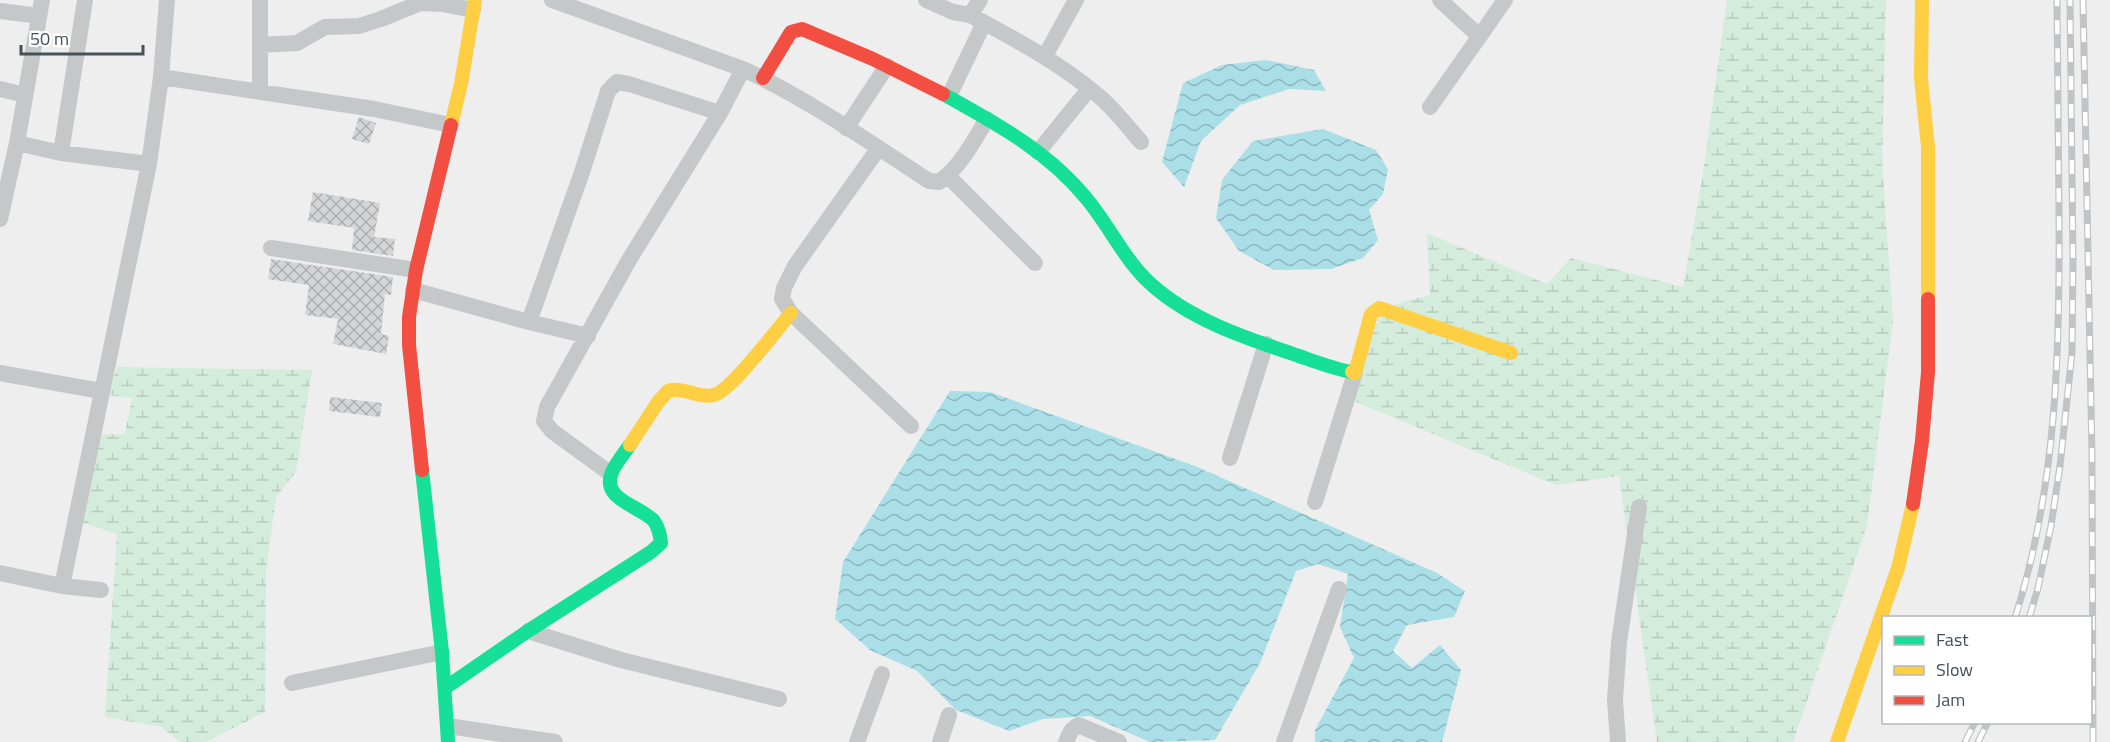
<svg xmlns="http://www.w3.org/2000/svg" width="2110" height="742" font-family="'Titillium Web',sans-serif">
<style>
.wetland{fill:url(#wetland-marsh)}
.water{fill:url(#water-waves)}
.building{fill:url(#building-cross-hatch)}
.lines{fill:none;stroke-linecap:round;stroke-linejoin:round}
.street{stroke:#c5c8c9;stroke-width:16}
.fast{stroke:#16e098;stroke-width:14}
.slow{stroke:#ffcf43;stroke-width:14}
.jam{stroke:#f24e42;stroke-width:14}
.rail-casing{stroke:#c1c3c4;stroke-width:7}
.rail{stroke:#fff;stroke-width:4.5;stroke-dasharray:14;stroke-linecap:butt}
</style>
<defs>
<pattern id="wetland-marsh" width="20" height="14" patternUnits="userSpaceOnUse" patternTransform="scale(1.5)"><rect width="20" height="14" fill="#d3ecdb"/><path d="M1 5h8M5 5V1M11 12h8M15 12V8" fill="none" stroke="#b6ccbe"/></pattern>
<pattern id="water-waves" width="16" height="10" patternUnits="userSpaceOnUse" patternTransform="scale(1.5)"><rect width="16" height="10" fill="#aadfe8"/><path d="M0 5q4-4 8 0t8 0" fill="none" stroke="#8cb7bf"/></pattern>
<pattern id="building-cross-hatch" width="8" height="8" patternUnits="userSpaceOnUse" patternTransform="scale(1.5)"><rect width="8" height="8" fill="#d4d5d6"/><path d="M0 0l8 8M0 8l8-8" fill="none" stroke="#aeafb0"/></pattern>
</defs>
<rect width="100%" height="100%" fill="#eee"/>
<path class="wetland" d="M1727,0H1886L1882,160L1893,321L1867,526L1793,742H1657L1619,476L1556,485L1351,400L1380,312L1406,301L1430,295L1427,233L1547,284L1571,258L1683,287L1703,173Z
M117,367L312,370L296,472L276,497L266,571L265,712L206,742H181L161,727L105,717L117,534L81,522L98,435L125,434L132,398L108,395Z"/>
<path class="water" d="M1266,60L1314,70L1326,91L1289,89L1240,105L1201,141L1184,187L1162,162L1183,83L1222,65Z
M1323,129L1376,150L1388,169L1383,194L1369,210L1378,240L1363,258L1331,269L1274,270L1239,251L1216,218L1222,180L1253,141Z
M950,391L990,392L1195,466L1437,573L1465,591L1454,617L1407,625L1393,651L1412,668L1440,645L1461,670L1442,742H1315V730L1354,658L1340,627L1348,574L1318,564L1296,571L1260,663L1215,740L1150,742L1090,716L1043,719L1009,731L956,710L917,671L870,650L835,619L843,562Z"/>
<path class="building" d="M359,117L376,123L369,144L352,139Z
M313,192L380,203L374,237L395,239L393,256L352,250L354,228L308,221Z
M271,259L393,277L391,295L385,294L381,334L389,336L386,354L333,344L338,319L305,315L309,285L268,279Z
M330,397L382,403L380,417L329,411Z"/>
<g class="lines">
<path class="street" d="M552,0L743,69C808,99 869,142 929,181L939,182C961,166 973,142 987,119
M926,0L953,12L970,15L980,0
M1440,0L1479,36
M0,11L39,16
M970,15C1015,39 1060,63 1100,97C1115,110 1128,127 1141,142
M260,45L297,43L325,27L359,26L381,19L420,3L442,4L473,10
M1045,56L1076,0
M161,77L374,109L451,125
M0,89L25,95
M260,90V0
M949,96L984,23
M1430,107L1505,0
M846,128L887,66
M17,143L61,153L149,164
M878,149L795,266L784,288L782,299L791,313L911,426
M1038,152L1089,89
M61,153L85,0
M948,176L1035,263
M0,219L17,143L42,0
M271,248L416,270
M413,290L529,322L588,336
M529,322L582,172L608,91L617,82L629,84L720,113
M0,373L101,391
M1230,458L1266,344
M611,474L552,431L544,421L547,407L629,260L720,113L743,69
M1315,502L1355,373
M0,573L62,586L101,590
M62,586L149,164L161,77L167,0
M528,631L621,660L779,699
M292,683L442,652
M448,726L555,742
M857,742L882,674
M940,742L949,715
M1066,742L1071,731L1078,725L1119,742
M1284,742L1339,589
M1618,742L1615,700L1619,642L1639,507"/>
<path class="fast" d="M943,94C995,123 1048,151 1086,198C1109,225 1126,263 1152,285C1192,321 1249,339 1299,356C1316,362 1334,369 1352,372
M422,470L442,652L448,742
M445,688L528,631L651,552L661,543C660,535 659,528 654,521C641,506 600,500 612,472C616,463 624,453 630,445"/>
<path class="slow" d="M1922,0L1921,79L1928,147V299
M451,125L461,84L475,0
M1352,372L1355,373L1371,314L1379,308L1511,353
M630,445L658,402L668,391C684,386 698,399 714,395C731,391 777,329 791,313
M1837,742L1898,568L1913,504"/>
<path class="jam" d="M763,78L791,32L802,29L873,59L943,94
M422,470L409,345V317L416,270L451,125
M1913,504L1922,441L1928,372V299"/>
<g class="rail-casing">
<path id="rail" d="M2083,0L2092,455L2093,742
M2015,618C2057,486 2060,350 2059,213C2058,142 2058,71 2057,0
M2029,618L2038,588L2051,526L2060,466L2072,353L2073,261L2070,0
M1965,742L1975,722
M1978,742L1988,722"/>
</g>
<use href="#rail" class="rail"/>
</g>
<rect x="1882" y="616" width="210" height="108" fill="#ffffff" stroke="#b5b9bc" stroke-width="1.5"/>
<rect x="1894" y="636" width="30" height="9" fill="#16e098" stroke="#b5b9bc" stroke-width="1.5"/>
<text x="1936" y="646" font-size="18" fill="#465158">Fast</text>
<rect x="1894" y="666" width="30" height="9" fill="#ffcf43" stroke="#b5b9bc" stroke-width="1.5"/>
<text x="1936" y="676" font-size="18" fill="#465158">Slow</text>
<rect x="1894" y="696" width="30" height="9" fill="#f24e42" stroke="#b5b9bc" stroke-width="1.5"/>
<text x="1936" y="706" font-size="18" fill="#465158">Jam</text>
<path d="M21 45v9h122v-9" fill="none" stroke="#465158" stroke-width="3"/>
<text x="30" y="45" font-size="18" fill="#465158" stroke="#ffffff" stroke-width="4.5" paint-order="stroke">50 m</text>
</svg>
